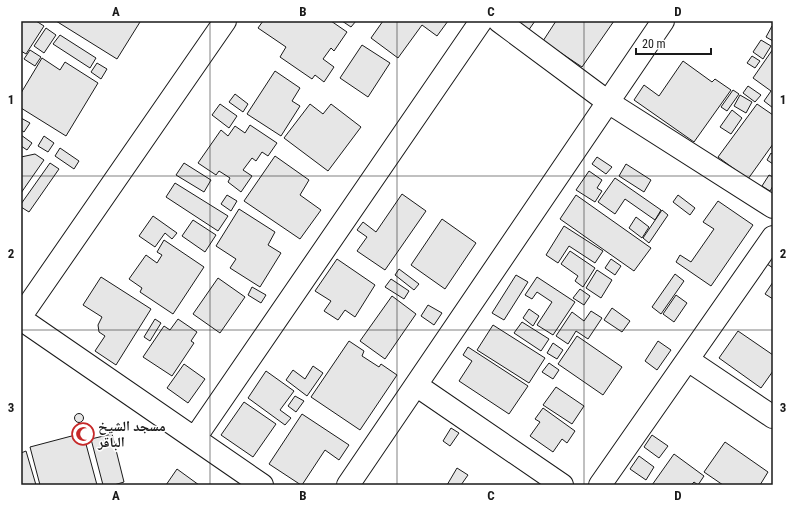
<svg xmlns="http://www.w3.org/2000/svg" width="794" height="506" font-family="'Roboto Condensed','Noto Naskh Arabic',sans-serif">
<style>
.building{fill:#e6e6e6;stroke:#1a1a1a}
.lines{fill:none;stroke-linecap:round;stroke-linejoin:round}
.minor-casing{stroke:#1a1a1a;stroke-width:24}
.minor{stroke:#fff;stroke-width:22}
.grid{fill:none;stroke:#1a1a1a;stroke-width:1;stroke-opacity:0.55}
.labels{text-anchor:middle;dominant-baseline:central;stroke-width:3;stroke-linejoin:round;paint-order:stroke}
.poi-label{font-size:14px;font-weight:bold;fill:#1a1a1a;stroke:#fff;text-anchor:start}
.neatline{fill:none;stroke:#1a1a1a;stroke-width:1.5}
.grid-label{font-size:13px;text-anchor:middle;font-weight:bold;fill:#1a1a1a}
</style>
<rect width="100%" height="100%" fill="#fff"/>
<path class="building" d="M21,21H36L44,26L26,54L21,51Z
M56,21H138L140,22L117,59Z
M263,21H331L347,32L334,51L331,48L323,59L334,67L324,82L315,75L312,79L280,57L286,47L258,28Z
M342,21H356L351,27Z
M383,21H448L437,36L422,25L398,58L371,38Z
M514,21H535L528,31Z
M556,21H614L582,67L543,41Z
M772,26L773,27V41L766,37Z
M46,28L56,35L44,53L34,46Z
M60,35L96,58L90,68L53,44Z
M761,40L771,46L763,59L753,52Z
M362,45L390,63L368,97L340,78Z
M773,49V108L764,101L771,91L753,78Z
M30,50L41,57L35,66L24,59Z
M752,56L760,61L755,68L747,63Z
M42,58L60,70L65,62L98,83L66,136L21,108V93Z
M683,61L712,82L715,79L731,90L694,142L634,100L644,85L659,96Z
M97,63L107,69L101,79L91,72Z
M275,71L300,88L292,101L300,106L281,136L247,114Z
M748,86L761,95L755,102L743,93Z
M733,90L739,94L727,111L721,107Z
M235,94L248,104L243,112L229,102Z
M740,95L752,102L746,113L734,106Z
M220,104L237,116L229,128L212,115Z
M310,104L323,114L331,104L361,127L328,171L284,138Z
M757,104L773,115V144L748,179L718,157Z
M732,110L742,118L731,134L720,127Z
M21,118L30,123L24,132L21,130Z
M250,125L277,143L268,156L262,152L256,161L252,158L243,170L252,176L241,192L228,182L230,178L219,171L216,175L198,163L221,130L228,136L235,126L245,133Z
M21,135L32,143L27,150L21,146Z
M44,136L54,143L48,152L38,146Z
M60,148L79,161L74,169L55,156Z
M771,153L773,155V164L767,160Z
M35,154L44,160L21,193V157Z
M275,156L309,180L300,195L321,210L300,239L244,201Z
M597,157L612,167L606,174L592,164Z
M50,163L59,169L29,212L21,207V204Z
M184,163L211,180L204,192L176,175Z
M626,164L651,180L644,192L619,176Z
M589,171L602,180L597,188L602,191L595,202L576,190Z
M769,175L773,177V186L770,191L762,186Z
M615,178L661,210L655,220L625,199L615,214L598,202Z
M175,183L228,216L218,231L166,197Z
M402,194L426,211L385,270L357,251L367,237L357,230L363,222L376,232Z
M227,195L237,201L231,211L221,204Z
M576,195L651,248L634,271L560,219Z
M678,195L695,208L690,215L673,202Z
M718,201L753,225L711,286L676,262L680,255L691,262L714,229L703,222Z
M239,209L275,232L268,245L281,253L260,287L230,268L236,259L216,246Z
M662,210L668,215L649,243L643,238Z
M153,216L177,233L172,239L165,233L155,247L139,236Z
M636,217L649,227L642,238L629,228Z
M442,219L476,243L445,289L411,265Z
M193,220L216,235L205,252L182,236Z
M564,226L603,251L595,263L569,246L558,263L546,255Z
M164,240L204,267L173,314L140,292L142,288L129,279L146,255L157,263L162,255L157,252Z
M570,251L595,268L583,287L575,281L578,276L561,264Z
M765,254L773,259V268L761,260Z
M337,259L375,285L355,317L345,310L338,320L324,311L331,301L315,291Z
M611,259L621,266L615,275L605,268Z
M399,269L419,284L414,290L395,275Z
M597,270L612,280L601,298L586,288Z
M675,274L684,281L661,314L652,307Z
M516,275L528,282L504,320L492,313Z
M101,277L151,309L116,365L95,351L105,336L99,332L98,325L102,317L83,305Z
M537,277L575,302L553,335L537,325L552,302L537,292L532,299L525,295Z
M218,278L245,297L220,333L193,314Z
M391,279L409,291L404,299L385,287Z
M773,282V299L765,294Z
M252,287L266,295L261,303L248,295Z
M580,289L590,296L584,305L573,298Z
M676,295L687,303L674,322L663,314Z
M392,296L416,314L385,359L360,341Z
M428,305L442,313L434,325L421,316Z
M612,308L630,321L622,332L604,320Z
M529,309L539,316L533,326L523,318Z
M591,311L602,318L588,339L576,331L568,344L556,336L572,312L584,321Z
M155,319L161,323L150,341L144,337Z
M178,319L197,332L191,341L194,343L172,376L143,357L164,326L170,330Z
M522,322L549,339L541,351L514,333Z
M493,325L545,358L529,383L477,350Z
M738,331L773,355V371L761,388L719,358Z
M577,336L622,367L603,395L558,364Z
M349,341L364,351L362,356L379,367L381,364L397,375L360,430L311,397Z
M658,341L671,350L657,370L645,361Z
M553,343L563,350L557,359L547,353Z
M468,347L528,386L509,414L459,381L472,361L463,355Z
M549,363L559,370L553,379L542,372Z
M184,364L205,379L188,403L167,388Z
M313,366L323,373L307,396L286,380L293,370L305,379Z
M266,371L294,391L280,410L291,418L285,425L248,398Z
M556,387L584,406L572,424L543,405Z
M295,396L304,401L296,412L288,406Z
M244,402L276,424L253,457L221,435Z
M543,408L575,431L567,443L562,439L553,452L530,436L540,422L535,419Z
M74.5 418a4.5 4.5 0 1 1 9 0a4.5 4.5 0 1 1-9 0Z
M302,414L349,445L339,460L325,450L302,485H301L269,464Z
M451,428L459,433L450,446L443,441Z
M83,433L97,485H40L30,447Z
M112,434L124,482L114,485H103L91,439Z
M652,435L668,446L659,458L644,447Z
M725,442L768,472L760,485H723L704,472Z
M26,451L36,485H21V453Z
M674,454L704,476L698,485L694,482L691,485H652Z
M639,456L654,467L646,480L630,469Z
M457,468L468,475L461,485H447Z
M177,469L199,485H166Z"/>
<g class="lines">
<g class="minor-casing">
<path id="minor" d="M499,21L608,102L773,207
M21,316L225,21
M21,319L262,485
M688,360L773,417
M416,385L562,485
M195,438L481,21
M348,485L663,21
M600,485L773,237"/>
</g>
<use href="#minor" class="minor"/>
</g>
<path class="grid" d="M210,21V485M397,21V485M584,21V485M21,176H773M21,330H773"/>
<defs>
<g id="mosque-ring" transform="scale(1.15)"><circle r="9.5" fill="#fff" stroke="#c62828" stroke-width="1.5"/><path d="M3.5-4.9A6 6 0 1 0 3.5 4.9A5 5 0 1 1 3.5-4.9Z" fill="#c62828"/></g>
</defs>
<g fill-rule="evenodd">
<use href="#mosque-ring" x="83" y="434"/>
</g>
<g class="labels">
<g class="poi-label">
<text x="98" y="426">مسجد الشيخ<tspan x="98" dy="16">الباقر</tspan></text>
</g>
</g>
<rect width="794" height="506" fill="none" stroke="#ffffff" stroke-width="44"/>
<path d="M636 48v6h75v-6" fill="none" stroke="#1a1a1a" stroke-width="2"/>
<text x="642" y="48" font-size="12" fill="#1a1a1a" stroke="#ffffff" stroke-width="3" paint-order="stroke">20 m</text>
<rect x="22" y="22" width="750" height="462" class="neatline"/>
<g class="grid-label">
<text x="116" y="16">A</text>
<text x="303" y="16">B</text>
<text x="491" y="16">C</text>
<text x="678" y="16">D</text>
<text x="11" y="104">1</text>
<text x="783" y="104">1</text>
<text x="11" y="258">2</text>
<text x="783" y="258">2</text>
<text x="11" y="412">3</text>
<text x="783" y="412">3</text>
<text x="116" y="500">A</text>
<text x="303" y="500">B</text>
<text x="491" y="500">C</text>
<text x="678" y="500">D</text>
</g>
</svg>
